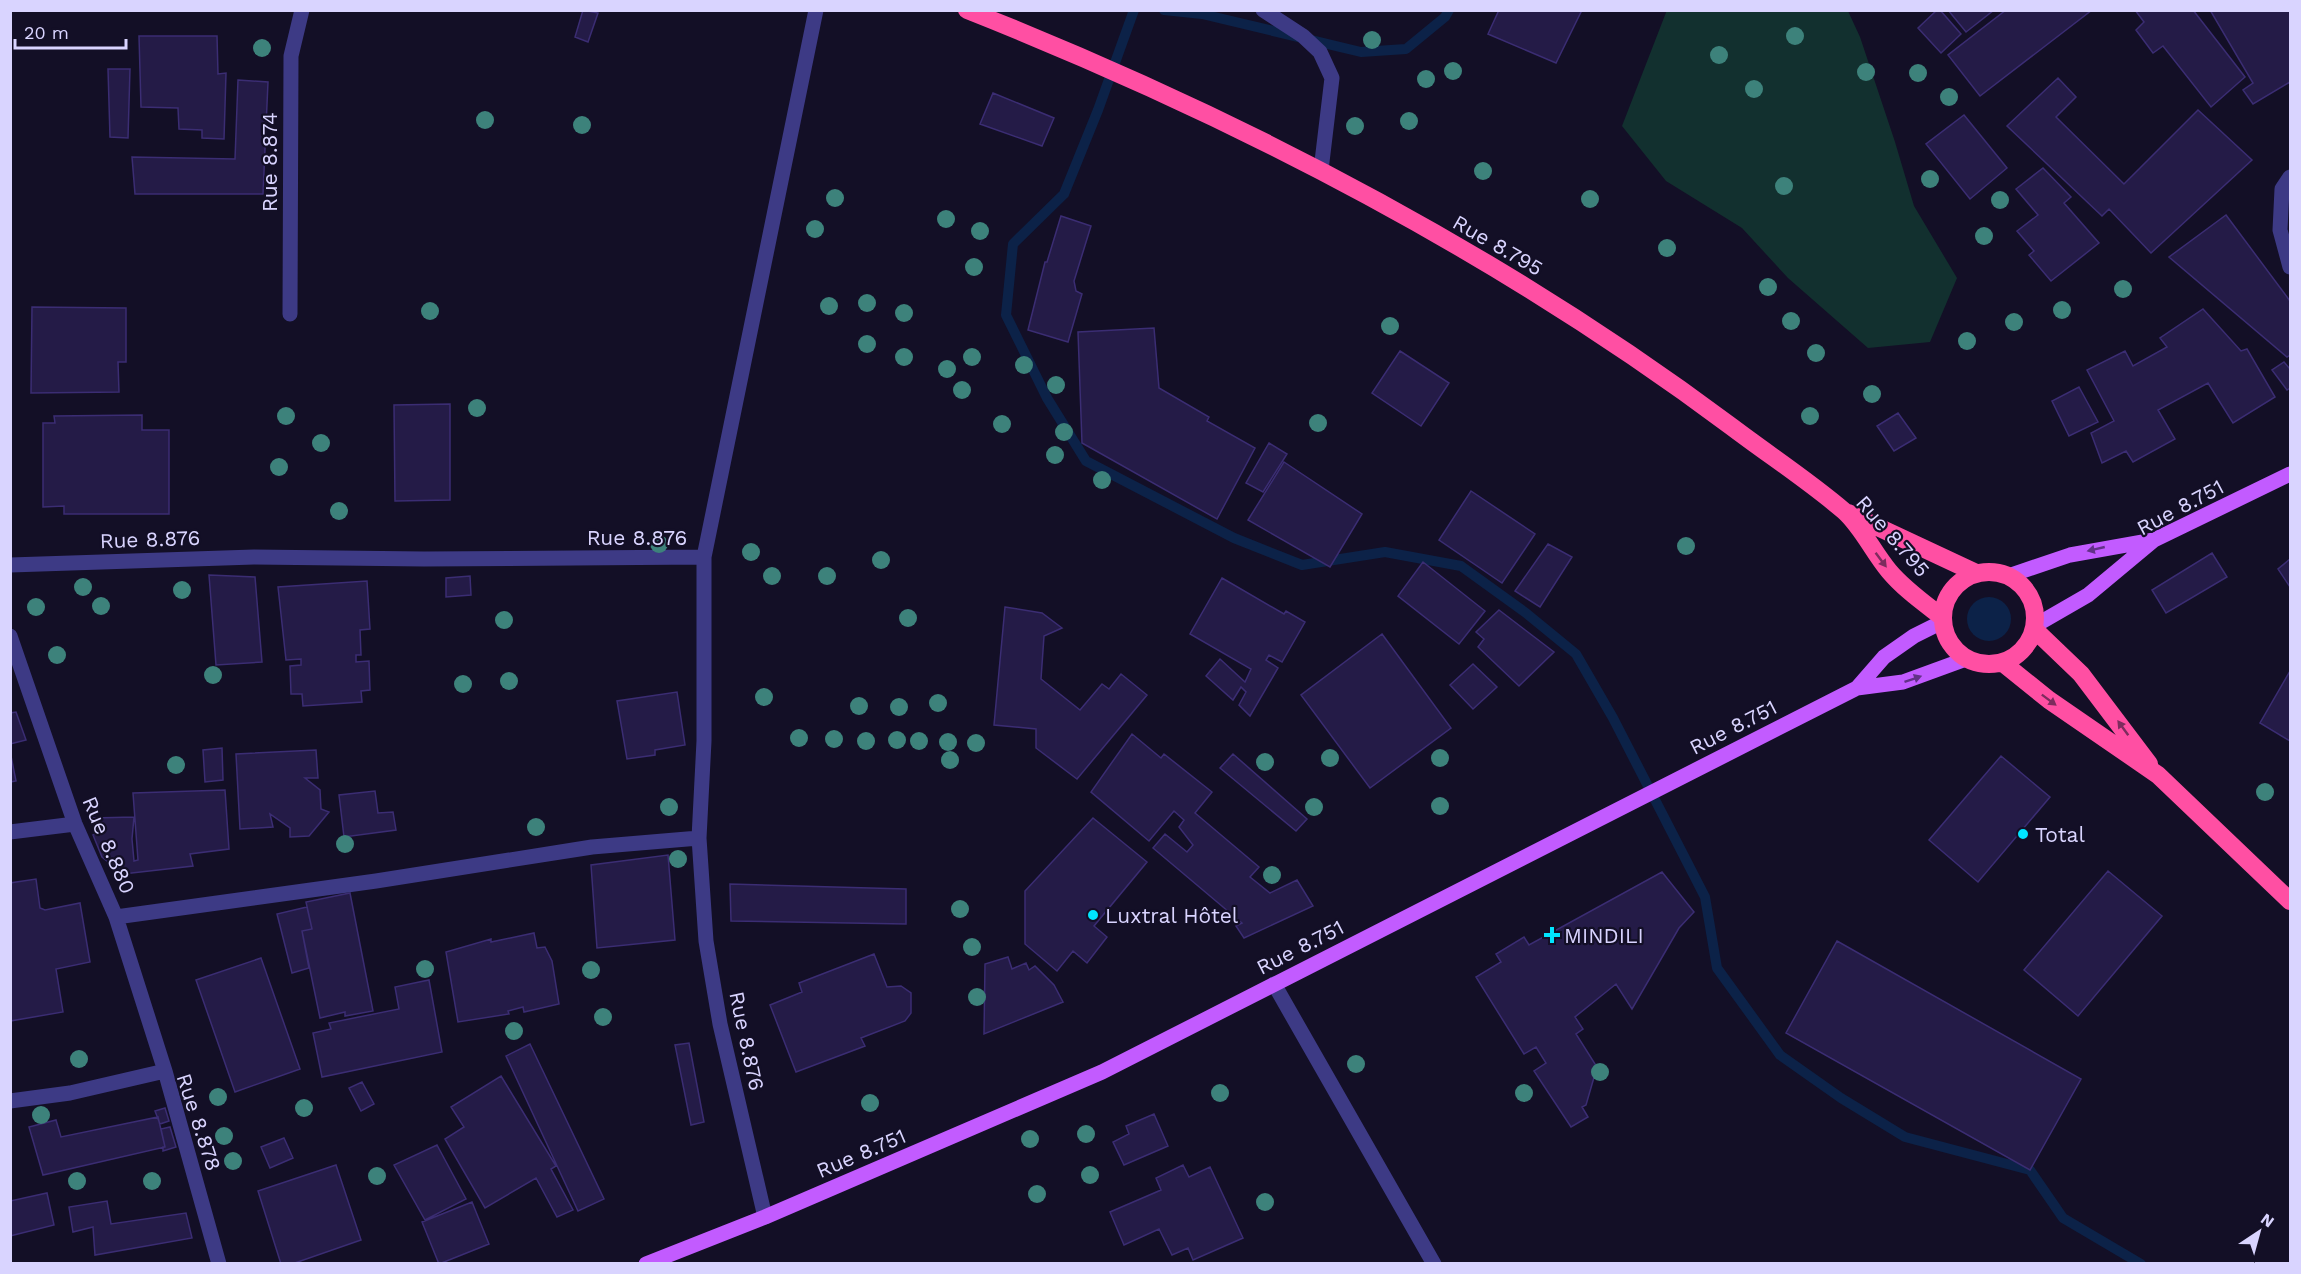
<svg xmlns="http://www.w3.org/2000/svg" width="2301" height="1274" font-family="'Work Sans',sans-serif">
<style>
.green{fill:#12302f}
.water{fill:#0c2248}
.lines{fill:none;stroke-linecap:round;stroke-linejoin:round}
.stream{stroke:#0c2248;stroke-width:10}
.building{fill:#241b47;stroke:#3b2d73;stroke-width:1.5}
.minor{stroke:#3d3a85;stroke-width:15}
.major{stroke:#c25bff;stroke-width:15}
.highway{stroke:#ff4fa3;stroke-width:18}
.tree{fill:#3d827b}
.oneway{fill:#623188}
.oneway2{fill:#7d2c5e}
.poi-dot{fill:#00e5ff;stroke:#130f26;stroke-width:2}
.labels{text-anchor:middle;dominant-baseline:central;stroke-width:4.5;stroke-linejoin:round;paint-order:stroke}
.street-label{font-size:21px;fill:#d9d4ff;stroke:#130f26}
.poi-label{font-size:21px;fill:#d9d4ff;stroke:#130f26;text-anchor:start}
</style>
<rect width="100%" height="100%" fill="#130f26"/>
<path class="green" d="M1667,10L1848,11L1860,37L1895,142L1914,206L1957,278L1930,342L1868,348L1788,278L1742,228L1666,181L1622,126Z"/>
<path class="water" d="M1967 619a22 22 0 1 1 44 0a22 22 0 1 1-44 0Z"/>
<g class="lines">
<path class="stream" d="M1134,10L1098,110L1064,194L1013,244L1006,315L1047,398L1086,461L1234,538L1302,565L1385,552L1461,566L1526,613L1576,654L1613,718L1705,897L1717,968L1780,1055L1841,1098L1905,1137L2030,1170L2063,1218L2141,1264
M1164,10L1202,14L1361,52L1406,49L1445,17L1449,10"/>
</g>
<path class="building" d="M583,10L598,13L588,42L575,37Z
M1499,10H1582L1556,63L1488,34Z
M1937,10H1940L1961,34L1941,53L1918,28Z
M1948,10H1994L1966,32Z
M2006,10H2092L1980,96L1948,55Z
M2135,10H2193L2245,77L2211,107L2163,46L2153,53L2136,30L2144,22Z
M2210,10H2290V82L2253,104L2243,90L2253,83Z
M139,36H217L218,74L226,73L224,139L202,138V130L179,129L178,108L141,107Z
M108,69H130L128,138L110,137Z
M2058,78L2076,97L2056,117L2124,184L2198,110L2252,160L2151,253L2109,209L2102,216L2007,126Z
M238,80L268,82L263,194H135L132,157L235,159Z
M993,93L1054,118L1042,146L980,124Z
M1964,115L2007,168L1970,199L1926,144Z
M2043,168L2071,197L2064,203L2099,243L2051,281L2029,255L2034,251L2017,231L2038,215L2016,189Z
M2226,215L2290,301V355L2287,357L2169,257Z
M1061,216L1091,226L1074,281L1076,291L1082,294L1068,342L1028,330L1045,262H1047Z
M32,307L126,308V362H118L119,392L31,393Z
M2203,309L2241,351L2247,349L2275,397L2233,423L2208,383L2158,410L2175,439L2133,462L2126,451L2102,463L2091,433L2114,421L2087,370L2125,351L2133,366L2167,347L2160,338Z
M1154,328L1159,388L1209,417L1207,421L1255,448L1217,519L1082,443L1078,332Z
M1400,351L1449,383L1421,426L1372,393Z
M2284,362L2290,369V388L2287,390L2272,370Z
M2079,387L2098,422L2069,436L2052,401Z
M450,404V500L395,501L394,405Z
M1898,413L1916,438L1894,451L1877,426Z
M142,415V430H169V514H64V506L43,507V423H55L54,416Z
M1269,443L1287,454L1263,492L1246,483Z
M1284,462L1362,514L1330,567L1248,520Z
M1471,491L1535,534L1502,583L1439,540Z
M1548,544L1572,557L1540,607L1515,591Z
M2212,553L2227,577L2166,613L2152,590Z
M2290,559V587L2278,569Z
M1423,562L1485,611L1459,644L1398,596Z
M209,575L255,577L262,662L216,665Z
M470,576L471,595L446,597V578Z
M1222,578L1284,614L1286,611L1305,622L1282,662L1269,655L1266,660L1278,668L1250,716L1239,705L1246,692L1241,687L1233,700L1206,676L1220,659L1245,682L1251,669L1190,634Z
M367,581L370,629L360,630L361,655H356V662L369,661L370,690L361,691L362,702L303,706L302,694H291L290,666L301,665V659L286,660L278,587Z
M1005,607L1042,613L1062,628L1044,636L1041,679L1080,710L1102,684L1109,689L1121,674L1147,695L1077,779L1036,748V729L994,725Z
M1499,610L1554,652L1519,686L1478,647L1484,639L1476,632Z
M1382,634L1451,728L1370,788L1301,695Z
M1473,664L1497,687L1473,709L1450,685Z
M2290,671V741L2260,723Z
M677,692L685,745L655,750V755L627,759L617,701Z
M16,712L26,740L10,744V713Z
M1132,734L1161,758L1164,754L1212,792L1195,813L1259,867L1250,877L1270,893L1297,880L1313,906L1244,938L1236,926L1242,923L1153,848L1165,834L1187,852L1193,845L1179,827L1184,820L1174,811L1149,841L1091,792Z
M222,748L223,780L205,782L203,750Z
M316,750L318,778H305L320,790L321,809L329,812L309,836L290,837V828L270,814L273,827L240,829L236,754Z
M10,751L16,781L10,782Z
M1233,754L1307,819L1296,831L1220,768Z
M2001,756L2050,797L1978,882L1929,840Z
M225,790L229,849L190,854L193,866L123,874L102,857L93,835L98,833L93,818L134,817L132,839L134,861L138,860L133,793Z
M375,791L378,813L393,812L396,830L344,837L339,795Z
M1093,818L1147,862L1094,926L1107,937L1087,963L1073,951L1057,971L1025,944V891Z
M668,855L675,940L597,948L591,865Z
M2108,871L2162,916L2078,1016L2024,970Z
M1662,872L1694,912L1679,928L1632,1009L1616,984L1575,1017L1583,1029L1576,1034L1597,1067L1586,1105L1582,1107L1588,1117L1571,1127L1534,1071L1546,1063L1536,1047L1524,1054L1476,977L1501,962L1496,954L1524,937L1529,945Z
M36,879L40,908L45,910L80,903L90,962L56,969L63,1012L10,1021V883Z
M730,884L906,889V924L731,921Z
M350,893L373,1011L345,1016V1012L320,1018L302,931L312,929L306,902Z
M307,907L312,929L302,931L309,968L292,973L277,914Z
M534,933L537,948L545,947L552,961L559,1004L524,1012L523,1007L508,1011L509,1014L458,1022L446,952L491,939V942Z
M1837,941L2081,1079L2030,1170L1786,1033Z
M874,954L887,987L901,986L911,993V1013L905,1021L861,1038L865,1046L796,1072L770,1005L802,992L799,983Z
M1008,957L1012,969L1026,963L1029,970L1035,966L1054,985L1063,1002L984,1034L985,964Z
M261,958L300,1069L235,1092L196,980Z
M429,980L442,1052L322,1077L313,1033L331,1029L329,1023L399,1009L395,987Z
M689,1043L704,1122L691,1125L675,1045Z
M530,1044L604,1199L578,1211L506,1056Z
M501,1076L556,1166L551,1169L573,1210L557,1217L536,1178L485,1208L445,1139L464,1127L451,1107Z
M362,1082L374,1104L361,1111L349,1088Z
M165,1108L169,1121L160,1124L155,1111Z
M1154,1114L1168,1146L1124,1165L1113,1142L1129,1134L1126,1126Z
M158,1117L165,1147L43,1175L29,1127L56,1120L61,1137Z
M170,1127L176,1147L163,1151V1147H165L161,1129Z
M284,1138L293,1158L270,1168L261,1147Z
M437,1145L466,1199L425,1220L394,1165Z
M336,1165L361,1240L292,1264H281L258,1191Z
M1183,1165L1189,1177L1210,1167L1243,1238L1193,1260L1188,1248L1172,1255L1159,1229L1124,1245L1110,1212L1161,1190L1156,1178Z
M47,1193L54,1225L10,1236V1201Z
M107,1201L111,1224L186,1213L192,1238L95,1255L93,1227L73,1232L69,1207Z
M472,1202L489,1244L439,1264L422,1222Z"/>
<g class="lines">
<path class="minor" d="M1263,10L1303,36L1320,52L1332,78L1321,170
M2290,177L2282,189L2280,230L2290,267
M290,314L291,56L302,10
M704,557L816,10
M10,565L254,557L424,559L704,557V741L699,838L706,941L720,1024L765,1217
M10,636L75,824L116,917L165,1071
M10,832L75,824
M116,917L376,881L592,847L699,838
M1274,984L1434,1264
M10,1101L70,1093L165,1071L219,1264"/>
<path class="major" d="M2008,576L2070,555L2154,540
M2036,625L2088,595L2154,540L2290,474
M1857,688L1884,657L1914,636L1942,622
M646,1264L765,1217L1102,1072L1857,688L1903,682L1966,659"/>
<path class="highway" d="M967,10C1237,117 1499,253 1732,427C1769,455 1809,481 1844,511C1862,527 1873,552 1889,571C1904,589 1924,603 1942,617
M1848,513L1976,573
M1943 618a46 46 0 1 1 92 0a46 46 0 1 1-92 0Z
M2034,629L2081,674L2149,764
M2003,663L2049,700L2158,775L2290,901"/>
</g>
<g class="tree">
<circle cx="1795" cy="36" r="9"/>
<circle cx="1372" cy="40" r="9"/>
<circle cx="262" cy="48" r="9"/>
<circle cx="1719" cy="55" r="9"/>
<circle cx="1453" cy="71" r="9"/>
<circle cx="1866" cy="72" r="9"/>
<circle cx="1918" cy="73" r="9"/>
<circle cx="1426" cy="79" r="9"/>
<circle cx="1754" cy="89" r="9"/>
<circle cx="1949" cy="97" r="9"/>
<circle cx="485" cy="120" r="9"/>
<circle cx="1409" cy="121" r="9"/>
<circle cx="582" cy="125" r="9"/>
<circle cx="1355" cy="126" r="9"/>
<circle cx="1483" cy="171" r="9"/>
<circle cx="1930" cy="179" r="9"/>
<circle cx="1784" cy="186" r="9"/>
<circle cx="835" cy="198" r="9"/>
<circle cx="1590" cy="199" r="9"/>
<circle cx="2000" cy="200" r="9"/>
<circle cx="946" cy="219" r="9"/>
<circle cx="815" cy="229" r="9"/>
<circle cx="980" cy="231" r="9"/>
<circle cx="1984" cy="236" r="9"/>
<circle cx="1667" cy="248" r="9"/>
<circle cx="974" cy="267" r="9"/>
<circle cx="1768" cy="287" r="9"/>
<circle cx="2123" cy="289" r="9"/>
<circle cx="867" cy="303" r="9"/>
<circle cx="829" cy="306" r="9"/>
<circle cx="2062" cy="310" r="9"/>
<circle cx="430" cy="311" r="9"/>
<circle cx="904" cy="313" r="9"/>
<circle cx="1791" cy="321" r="9"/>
<circle cx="2014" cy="322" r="9"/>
<circle cx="1390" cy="326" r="9"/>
<circle cx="1967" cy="341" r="9"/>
<circle cx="867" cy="344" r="9"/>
<circle cx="1816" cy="353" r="9"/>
<circle cx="904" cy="357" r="9"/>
<circle cx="972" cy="357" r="9"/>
<circle cx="1024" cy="365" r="9"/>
<circle cx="947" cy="369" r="9"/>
<circle cx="1056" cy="385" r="9"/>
<circle cx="962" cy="390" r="9"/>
<circle cx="1872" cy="394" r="9"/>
<circle cx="477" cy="408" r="9"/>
<circle cx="286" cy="416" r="9"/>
<circle cx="1810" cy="416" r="9"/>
<circle cx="1318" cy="423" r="9"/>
<circle cx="1002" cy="424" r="9"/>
<circle cx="1064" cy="432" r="9"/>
<circle cx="321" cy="443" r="9"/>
<circle cx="1055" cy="455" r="9"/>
<circle cx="279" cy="467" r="9"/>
<circle cx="1102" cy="480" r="9"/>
<circle cx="339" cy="511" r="9"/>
<circle cx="659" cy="544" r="9"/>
<circle cx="1686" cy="546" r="9"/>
<circle cx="751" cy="552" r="9"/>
<circle cx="881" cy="560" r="9"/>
<circle cx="772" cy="576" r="9"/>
<circle cx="827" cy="576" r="9"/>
<circle cx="83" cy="587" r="9"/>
<circle cx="182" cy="590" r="9"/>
<circle cx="101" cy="606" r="9"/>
<circle cx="36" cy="607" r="9"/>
<circle cx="908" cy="618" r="9"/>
<circle cx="504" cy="620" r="9"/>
<circle cx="57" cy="655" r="9"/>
<circle cx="213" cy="675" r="9"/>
<circle cx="509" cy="681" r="9"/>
<circle cx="463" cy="684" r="9"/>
<circle cx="764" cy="697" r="9"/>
<circle cx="938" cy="703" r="9"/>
<circle cx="859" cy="706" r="9"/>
<circle cx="899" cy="707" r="9"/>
<circle cx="799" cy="738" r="9"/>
<circle cx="834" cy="739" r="9"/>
<circle cx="897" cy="740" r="9"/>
<circle cx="866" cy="741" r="9"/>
<circle cx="919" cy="741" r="9"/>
<circle cx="948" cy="742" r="9"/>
<circle cx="976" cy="743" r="9"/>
<circle cx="1330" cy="758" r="9"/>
<circle cx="1440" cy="758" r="9"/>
<circle cx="950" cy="760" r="9"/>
<circle cx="1265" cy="762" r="9"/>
<circle cx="176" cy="765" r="9"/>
<circle cx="2265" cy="792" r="9"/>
<circle cx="1440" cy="806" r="9"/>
<circle cx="669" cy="807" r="9"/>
<circle cx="1314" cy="807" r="9"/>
<circle cx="536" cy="827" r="9"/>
<circle cx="345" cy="844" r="9"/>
<circle cx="678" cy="859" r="9"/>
<circle cx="1272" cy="875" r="9"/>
<circle cx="960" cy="909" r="9"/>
<circle cx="972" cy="947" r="9"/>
<circle cx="425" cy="969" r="9"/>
<circle cx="591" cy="970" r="9"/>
<circle cx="977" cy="997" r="9"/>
<circle cx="603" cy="1017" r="9"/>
<circle cx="514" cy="1031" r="9"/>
<circle cx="79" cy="1059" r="9"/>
<circle cx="1356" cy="1064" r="9"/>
<circle cx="1600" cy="1072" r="9"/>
<circle cx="1220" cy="1093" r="9"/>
<circle cx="1524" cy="1093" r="9"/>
<circle cx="218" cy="1097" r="9"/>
<circle cx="870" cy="1103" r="9"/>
<circle cx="304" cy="1108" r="9"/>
<circle cx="41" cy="1115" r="9"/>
<circle cx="1086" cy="1134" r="9"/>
<circle cx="224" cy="1136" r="9"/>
<circle cx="1030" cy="1139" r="9"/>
<circle cx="233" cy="1161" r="9"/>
<circle cx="1090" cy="1175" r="9"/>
<circle cx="377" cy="1176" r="9"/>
<circle cx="77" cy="1181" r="9"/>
<circle cx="152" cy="1181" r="9"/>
<circle cx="1037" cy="1194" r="9"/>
<circle cx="1265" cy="1202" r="9"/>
</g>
<defs><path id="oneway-solid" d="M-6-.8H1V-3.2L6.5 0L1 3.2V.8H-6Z" transform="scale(1.5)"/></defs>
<g class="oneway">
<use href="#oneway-solid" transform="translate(2096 549) rotate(167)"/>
<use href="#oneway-solid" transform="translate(1913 679) rotate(-19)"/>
</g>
<g class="oneway2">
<use href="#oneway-solid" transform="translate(1881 560) rotate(53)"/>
<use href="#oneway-solid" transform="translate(2049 700) rotate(37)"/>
<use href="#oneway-solid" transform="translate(2123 728) rotate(-126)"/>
</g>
<g class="poi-dot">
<circle cx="2023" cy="834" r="6"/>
<circle cx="1093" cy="915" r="6"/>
<path d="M1549 926h6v6h6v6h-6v6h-6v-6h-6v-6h6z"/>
</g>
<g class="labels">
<g class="street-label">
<text transform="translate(269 162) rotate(-90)">Rue 8.874</text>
<text transform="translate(1498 245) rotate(30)">Rue 8.795</text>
<text transform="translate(2180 507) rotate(-28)">Rue 8.751</text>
<text transform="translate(1893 536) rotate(49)">Rue 8.795</text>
<text x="637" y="537">Rue 8.876</text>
<text transform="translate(150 539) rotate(-2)">Rue 8.876</text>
<text transform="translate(1733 727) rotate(-27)">Rue 8.751</text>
<text transform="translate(109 845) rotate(67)">Rue 8.880</text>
<text transform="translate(1300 947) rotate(-27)">Rue 8.751</text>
<text transform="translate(747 1041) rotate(78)">Rue 8.876</text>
<text transform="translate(199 1122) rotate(72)">Rue 8.878</text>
<text transform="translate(861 1153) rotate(-23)">Rue 8.751</text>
</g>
<g class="poi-label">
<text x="2035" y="834">Total</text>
<text x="1105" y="915">Luxtral Hôtel</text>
<text x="1564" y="935">MINDILI</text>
</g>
</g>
<rect width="2301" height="1274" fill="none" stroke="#d9d4ff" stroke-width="24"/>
<g transform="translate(2259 1232) rotate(36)" stroke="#130f26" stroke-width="4.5" paint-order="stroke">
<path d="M0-4.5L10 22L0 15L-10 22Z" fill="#d9d4ff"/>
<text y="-9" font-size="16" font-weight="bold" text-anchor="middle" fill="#d9d4ff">N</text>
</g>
<path d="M15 39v9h111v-9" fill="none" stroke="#d9d4ff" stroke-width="3"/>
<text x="24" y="39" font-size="18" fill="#d9d4ff" stroke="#130f26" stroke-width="4.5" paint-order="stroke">20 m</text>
</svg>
